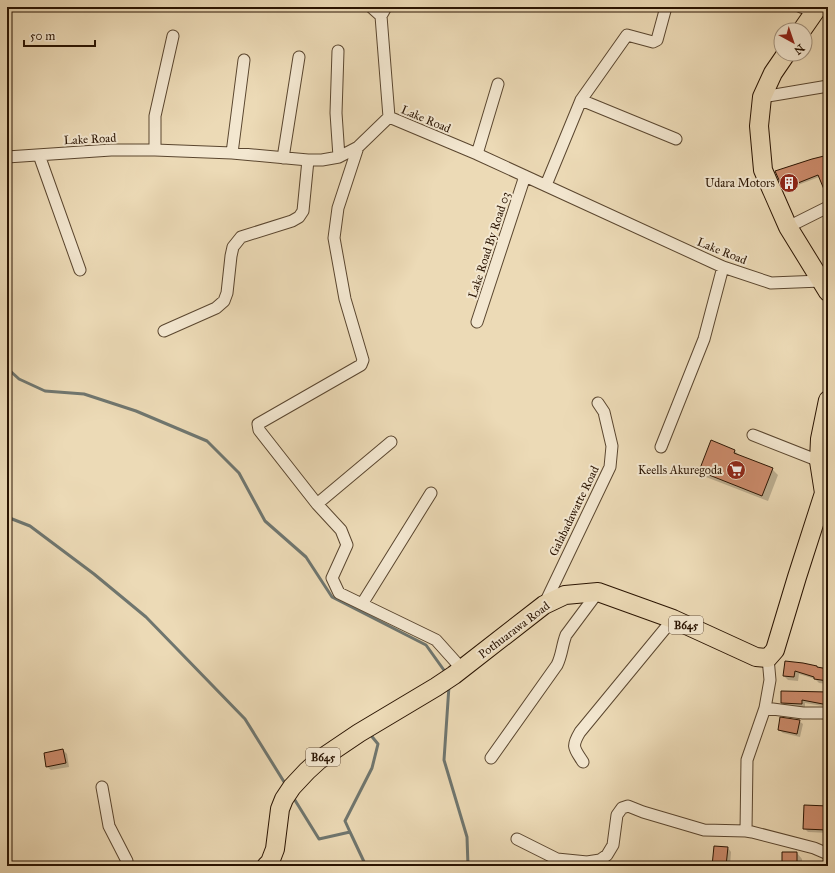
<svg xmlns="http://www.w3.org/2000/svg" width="835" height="873" font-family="'IM FELL Great Primer',serif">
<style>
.shadow{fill:#0003}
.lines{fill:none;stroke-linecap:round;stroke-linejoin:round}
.stream{stroke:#6f766f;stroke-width:3}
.building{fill:#cd8c6d;stroke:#2a1402}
.minor-casing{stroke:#5a462f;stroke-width:13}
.primary-casing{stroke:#2a1402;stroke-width:20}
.minor{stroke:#f3e7d0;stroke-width:11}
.primary{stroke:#ecdab6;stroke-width:18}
.labels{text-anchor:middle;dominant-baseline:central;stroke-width:4;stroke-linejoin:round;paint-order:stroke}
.shield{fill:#f3e7d0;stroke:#665340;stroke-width:1}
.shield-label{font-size:11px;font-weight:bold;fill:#2a1402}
.street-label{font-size:12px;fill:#2a1402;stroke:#f3e7d0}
.poi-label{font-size:12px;fill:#2a1402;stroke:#f3e7d0;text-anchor:end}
</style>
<rect width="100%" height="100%" fill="#ecdab6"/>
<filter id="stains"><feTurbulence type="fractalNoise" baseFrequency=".005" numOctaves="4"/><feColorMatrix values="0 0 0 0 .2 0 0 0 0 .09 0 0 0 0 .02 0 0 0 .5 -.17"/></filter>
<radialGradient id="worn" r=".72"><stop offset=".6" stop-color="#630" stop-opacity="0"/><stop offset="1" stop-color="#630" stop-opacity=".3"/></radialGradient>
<path class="shadow" d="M828,156V196L819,177L785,190L784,189L776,172Z
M734,450L741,457L772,469L778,475L768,501L706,477L700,471Z
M786,662L828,670V684L819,683L815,679L799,674L798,681L788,680L784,676Z
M828,693V707L805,703V707H786L782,703Z
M799,721L803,724L800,737L783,733L779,730Z
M63,750L67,754L69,767L51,770L47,767Z
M828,820V833L808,832L804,828Z
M728,848L731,852L730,866H713Z
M797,853L802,859V863L808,864L811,866H783Z
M98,861L102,866H80Z
M49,863L52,866H42Z"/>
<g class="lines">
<path class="stream" d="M7,368L19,379L45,391L84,394L136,411L207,441L239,473L265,521L306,557L332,597L426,645L446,673
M7,517L30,526L94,574L146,617L245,719L286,785
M449,686L444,760L467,837L468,866
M293,797L319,839L350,832L366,866
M350,832L345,821L372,768L378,744L369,733"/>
</g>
<path class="building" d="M828,155V199L818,175L783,189L775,171L812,159Z
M711,440L735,450L734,453L773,468L762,496L699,471Z
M785,661L803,663L817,666V667L828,669V681L814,679V677L795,671L794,677L783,676Z
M781,691L828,692V705L802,700V704L781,703Z
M780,717L800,720L797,734L778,730Z
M63,749L66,763L46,767L44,753Z
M804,805L828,806V830L803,829Z
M714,846L728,847L726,866H712Z
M782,852H797V866H782Z"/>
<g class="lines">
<g class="minor-casing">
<path id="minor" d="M371,7L381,16
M386,7L381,16L389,117
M801,7L815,11
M338,51L336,113L339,157
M762,97L828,86
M581,100L676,139
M358,147L338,208L334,238L345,299L363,360L361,365L258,424L259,430L317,504L341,530L347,545L332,578L339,593L436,640L462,669
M155,150V116L173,36
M232,153L244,60
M477,154L498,84
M39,155L80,270
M7,157L111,150H155L232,153L308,160H322L339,157L358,147L389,117L477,154L723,267L771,283L821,281
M283,158L299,57
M546,185L581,100L627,35L653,42L657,40L666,7
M788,227L828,207
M477,322L525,176
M164,331L216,308L224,301L227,293L231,256L233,247L241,237L292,221L299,217L303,211L308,160
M753,435L819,461
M661,447L704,339L723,267
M317,504L391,442
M362,604L431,493
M544,605L610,467L612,446L604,412L598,403
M765,708L803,713H828
M491,758L557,665C562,655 562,645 566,635L598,592
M583,762C574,748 571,747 580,732L673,619
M102,787L109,826L127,861V866
M746,831L747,760L765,708L770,680L768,658
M517,839L557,859L587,862L600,860L607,855L613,845L617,815L622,808L628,806L643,812L704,830L746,831L752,832L814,848L828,854"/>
</g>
<g class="primary-casing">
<path id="primary" d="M802,30L818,7
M786,54L773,73L762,97L759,126L763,170L788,227L828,292
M266,866L270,862L275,849L280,809L284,799L292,787L307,771L319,760L359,733L436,687L454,675L544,605L565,595L598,592L673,619L756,657L768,658L775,650L797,577L824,493L819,461L820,439L828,400"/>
</g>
<use href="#minor" class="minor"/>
<use href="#primary" class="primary"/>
</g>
<defs>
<g id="building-disc" transform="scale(1)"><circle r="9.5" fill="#8f2418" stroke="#f3e7d0"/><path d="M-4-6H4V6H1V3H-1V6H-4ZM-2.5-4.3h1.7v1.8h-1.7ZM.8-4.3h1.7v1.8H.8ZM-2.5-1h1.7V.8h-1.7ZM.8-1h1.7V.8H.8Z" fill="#fff"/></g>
<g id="supermarket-disc" transform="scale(1)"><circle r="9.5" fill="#8f2418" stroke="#f3e7d0"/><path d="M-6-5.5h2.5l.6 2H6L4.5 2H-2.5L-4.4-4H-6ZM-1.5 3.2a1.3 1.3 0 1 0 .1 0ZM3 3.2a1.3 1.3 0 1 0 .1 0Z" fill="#fff"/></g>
</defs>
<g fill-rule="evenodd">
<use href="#building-disc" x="789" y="183"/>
<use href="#supermarket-disc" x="736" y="470"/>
</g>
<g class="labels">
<g class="shield">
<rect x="669" y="616" width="34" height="18" rx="3"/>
<rect x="306" y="748" width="34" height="18" rx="3"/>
</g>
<g class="shield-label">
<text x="686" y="625">B645</text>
<text x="323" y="757">B645</text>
</g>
<g class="street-label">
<text transform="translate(426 119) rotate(23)">Lake Road</text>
<text transform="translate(90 139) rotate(-3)">Lake Road</text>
<text transform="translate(489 245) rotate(-72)">Lake Road By Road 03</text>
<text transform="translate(722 251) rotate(22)">Lake Road</text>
<text transform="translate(574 511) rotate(-64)">Galabadawatte Road</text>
<text transform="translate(514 630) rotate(-37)">Pothuarawa Road</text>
</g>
<g class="poi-label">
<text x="775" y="183">Udara Motors</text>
<text x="722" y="470">Keells Akuregoda</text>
</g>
</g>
<rect width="835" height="873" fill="none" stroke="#ecdab6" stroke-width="24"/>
<rect x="8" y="8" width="819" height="857" fill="none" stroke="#2a1402" stroke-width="2"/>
<rect x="12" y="12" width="811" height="849" fill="none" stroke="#2a1402"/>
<g transform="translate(793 42) rotate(140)"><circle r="19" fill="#f3e7d0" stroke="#a3937e"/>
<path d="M0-3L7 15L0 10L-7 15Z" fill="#8f2418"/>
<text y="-6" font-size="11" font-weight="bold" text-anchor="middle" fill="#2a1402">N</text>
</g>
<path d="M24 40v6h71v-6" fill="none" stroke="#2a1402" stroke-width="2"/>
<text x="30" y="40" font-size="12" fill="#2a1402" stroke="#f3e7d0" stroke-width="3" paint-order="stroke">50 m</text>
<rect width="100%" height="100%" filter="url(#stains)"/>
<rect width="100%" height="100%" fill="url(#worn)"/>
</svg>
